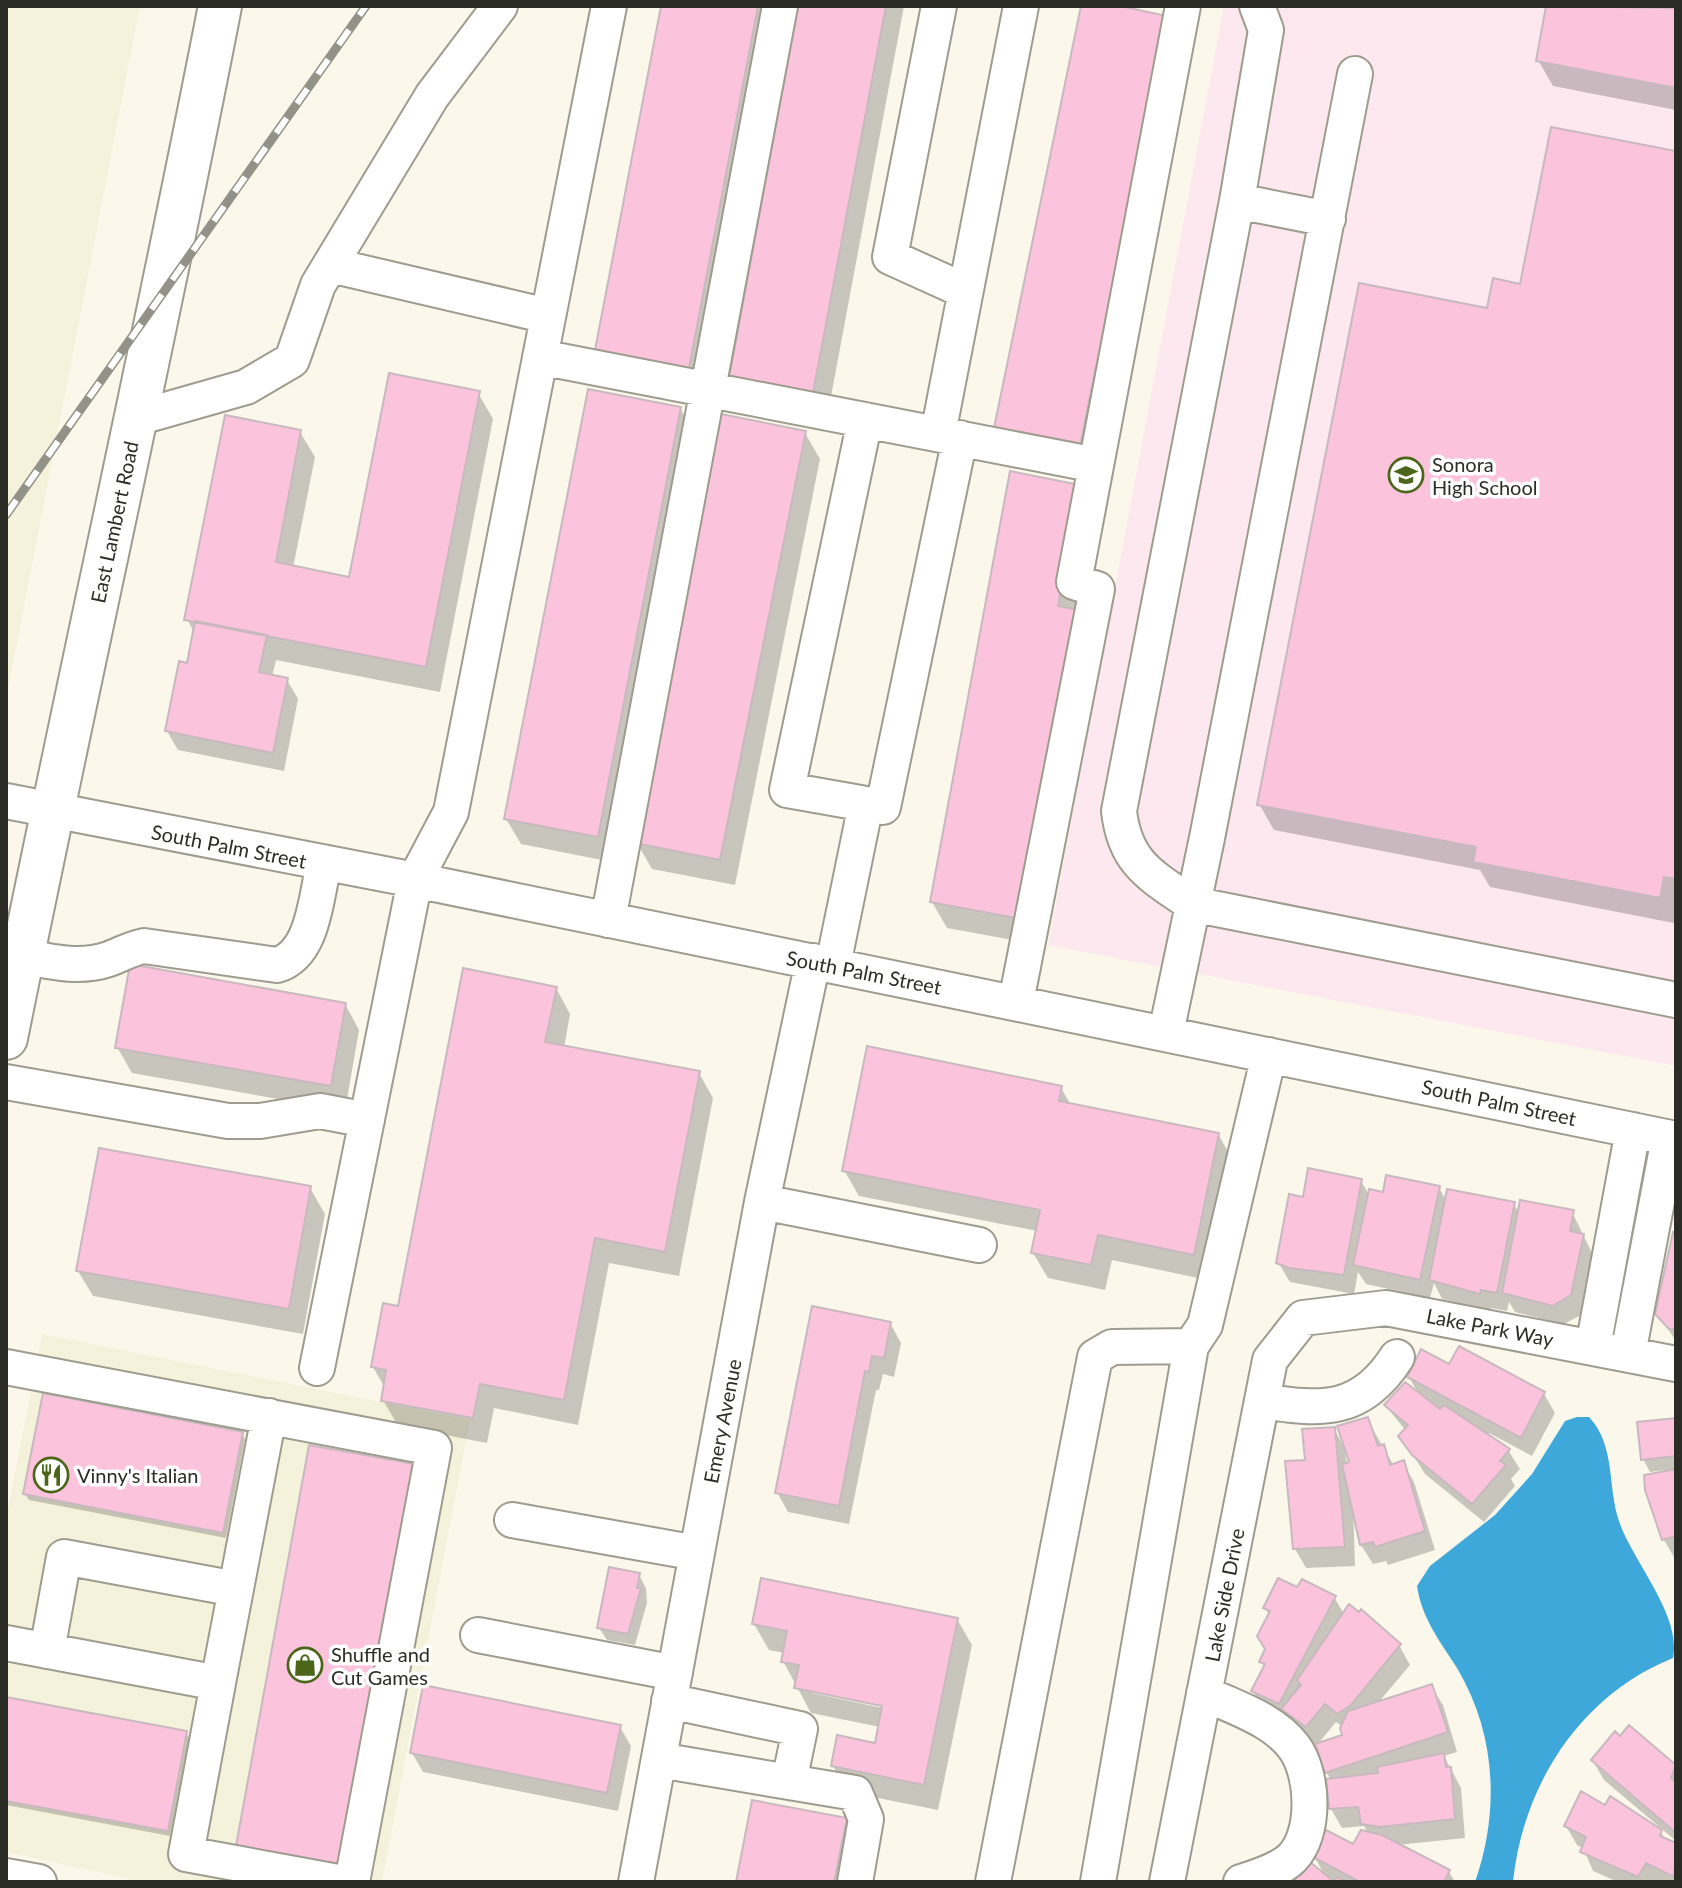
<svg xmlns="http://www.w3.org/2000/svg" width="1682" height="1888" font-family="Lato,sans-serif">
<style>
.built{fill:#f5f2dc}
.education{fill:#fce8ee}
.water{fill:#3ea8db}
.shadow{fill:#0003;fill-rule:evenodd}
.building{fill:#fcc3dc;stroke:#c8b9bf;stroke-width:2}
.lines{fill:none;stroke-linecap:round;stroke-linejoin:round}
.minor-casing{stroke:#9e9c8f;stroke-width:38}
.major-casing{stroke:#9e9c8f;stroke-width:46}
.minor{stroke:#fff;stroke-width:34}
.major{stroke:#fff;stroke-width:42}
.rail-casing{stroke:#939288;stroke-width:9}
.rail{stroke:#fff;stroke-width:6;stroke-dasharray:18;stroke-linecap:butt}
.labels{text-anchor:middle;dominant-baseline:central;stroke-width:7;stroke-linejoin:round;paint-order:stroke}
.poi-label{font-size:20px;fill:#2c2c26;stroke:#fff;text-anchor:start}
.street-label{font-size:20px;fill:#2c2c26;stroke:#fff}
</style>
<rect width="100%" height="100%" fill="#fbf8eb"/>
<path class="built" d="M6,6H140L6,700Z
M42,1334L470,1420L382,1882H144L6,1852V1519Z"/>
<path class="education" d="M1224,6H1676V1066L1048,945Z"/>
<path class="water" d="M1577,1417H1589C1616,1446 1607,1485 1619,1521C1631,1559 1682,1615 1673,1658C1581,1695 1523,1784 1513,1882H1475C1500,1811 1496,1733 1457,1668C1440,1641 1422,1619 1417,1586L1430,1566L1495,1515L1532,1474L1565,1421Z"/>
<path class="shadow" d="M663,6H777L703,393L612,376L598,350Z
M800,6H904L827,418L746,403Z
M1083,6H1110L1166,18L1094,470L1011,454Z
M1548,6H1653L1676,10V110L1553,86L1538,60Z
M1676,153L1674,923L1490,887L1480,870L1274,830L1259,804L1489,311Z
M478,393L493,419L440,692L276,660L272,677L287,680L298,699L284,771L178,750L167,731L189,665L195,634L187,619L300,432L315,457L293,568L351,579Z
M680,408L695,434L612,862L521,844L506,819Z
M805,433L820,459L735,885L652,869L637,843Z
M1011,474L1094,512L1035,944L947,928L932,902Z
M556,988L570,1014L564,1048L699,1073L713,1098L679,1276L609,1263L578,1425L494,1408L487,1443L398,1426L383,1400L385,1388L373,1367Z
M345,1004L359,1030L345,1111L132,1073L117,1047Z
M1061,1088L1071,1105L1218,1134L1233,1160L1208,1280L1112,1260L1105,1290L1048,1278L1033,1253L1037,1231L859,1196L844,1170Z
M1361,1181L1369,1195L1439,1188L1447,1202L1514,1204L1519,1214L1572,1212L1593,1255L1581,1315L1564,1324L1515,1312L1509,1302L1507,1311L1491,1308L1490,1312L1442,1299L1434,1283L1430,1298L1366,1284L1358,1272L1354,1294L1290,1282L1278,1262L1305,1199Z
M310,1188L325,1214L303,1334L93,1296L78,1271Z
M1676,1235V1341L1657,1313Z
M890,1323L901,1343L894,1377L883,1374L879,1390H876L849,1524L788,1512L777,1492Z
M1450,1367L1544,1394L1555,1413L1532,1456L1489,1433L1487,1436L1508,1450L1520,1469L1511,1479L1515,1486L1484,1522L1425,1474L1401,1436L1406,1431L1386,1406L1419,1395L1409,1377Z
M1367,1419L1394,1466L1403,1463L1414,1482L1435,1550L1388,1565L1386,1561L1373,1564L1361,1545L1353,1503L1355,1566L1306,1568L1295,1549L1307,1462L1334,1429L1343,1445ZM1345,1452L1351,1464L1347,1465Z
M1676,1420V1558L1675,1559L1664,1540L1647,1489L1664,1470L1650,1472L1643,1459Z
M241,1433L245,1439L226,1538L29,1500L25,1494Z
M639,1575L646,1588L647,1603L635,1645L607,1640L599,1628Z
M1298,1590L1334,1597L1344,1614L1399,1645L1410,1665L1378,1703L1431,1686L1443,1705L1457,1752L1444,1756L1461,1788L1465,1838L1397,1845L1449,1872L1455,1882H1294L1325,1876L1314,1856L1354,1847L1368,1833L1364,1826L1342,1828L1331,1809L1332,1781L1326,1772L1345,1737L1343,1727L1336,1722L1317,1745L1264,1711L1253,1691L1265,1668L1262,1662L1267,1650L1270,1616L1265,1608Z
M957,1619L972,1645L938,1810L848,1792L833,1766L876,1745L880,1727L811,1713L783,1661L785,1653L769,1650L754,1624ZM812,1689L893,1706L892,1710L812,1693Z
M6,1699L186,1733L189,1738L170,1836L6,1805Z
M620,1727L631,1746L618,1811L423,1772L412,1753Z
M1629,1728L1676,1768V1841L1604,1780L1593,1761Z
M845,1819L860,1845L853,1882H738Z
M1566,1826L1661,1832L1666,1841L1676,1846V1882H1618L1593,1871L1583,1848L1577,1845Z"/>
<path class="building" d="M661,6H758L689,368L595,350Z
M798,6H886L813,393L729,378Z
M1081,6H1120L1167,16L1080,446L994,428Z
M1546,6L1676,8V88L1536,61Z
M1551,127L1676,151V879L1664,877L1660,898L1473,862L1476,847L1257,805L1359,283L1487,308L1493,278L1520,284Z
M389,373L480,391L426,667L184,620L225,415L301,430L276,562L349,577Z
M588,389L681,407L598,837L504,819Z
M721,414L806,431L720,860L635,843Z
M1010,471L1080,485L1058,606L1079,610L1021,919L930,902Z
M195,621L267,635L259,672L288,678L273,753L165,731L179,661L187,663Z
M130,964L346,1003L331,1086L115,1048Z
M463,968L557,987L545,1042L700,1071L665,1252L595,1238L564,1400L480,1384L473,1418L381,1401L386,1370L371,1367L383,1303L398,1306Z
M867,1046L1062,1086L1059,1101L1219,1133L1194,1255L1098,1235L1091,1265L1031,1253L1040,1210L842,1171Z
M99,1148L311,1186L289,1309L76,1271Z
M1308,1168L1362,1179L1344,1275L1289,1268L1276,1263L1289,1194L1303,1197Z
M1386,1175L1440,1186L1420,1280L1353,1265L1369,1189L1383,1192Z
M1447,1189L1515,1202L1497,1293L1481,1290L1480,1294L1429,1280Z
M1520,1200L1574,1210L1570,1231L1584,1234L1571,1295L1553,1306L1502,1293Z
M1673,1232L1676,1233V1330L1669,1329L1655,1314Z
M812,1306L891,1322L884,1358L872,1356L869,1372L865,1371L839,1506L775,1493Z
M1459,1346L1545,1392L1521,1438L1407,1377L1421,1349L1449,1364Z
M1405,1382L1440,1409L1444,1405L1510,1449L1500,1461L1506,1465L1472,1504L1412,1455L1398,1436L1408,1425L1384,1405Z
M43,1393L243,1432L223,1533L23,1494Z
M1368,1417L1378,1446L1384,1444L1390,1465L1404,1460L1425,1531L1375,1547L1373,1542L1360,1545L1342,1464L1349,1462L1337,1426Z
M1676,1418V1456L1641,1460L1637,1422Z
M1335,1427L1345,1547L1293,1549L1285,1461L1305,1460L1302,1429Z
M309,1445L420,1465L347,1866L236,1846Z
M1676,1469V1536L1662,1540L1645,1490L1644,1475Z
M609,1567L640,1573L637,1588H641L628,1634L597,1628Z
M761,1578L958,1618L924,1785L831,1766L837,1735L875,1743L882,1706L794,1688L799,1665L781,1662L787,1631L752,1624Z
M1278,1578L1297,1587L1302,1579L1336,1596L1279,1704L1251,1691L1265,1664L1259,1662L1265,1649L1257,1636L1270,1611L1263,1608Z
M1349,1604L1359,1612L1361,1609L1401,1644L1351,1705L1337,1714L1325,1704L1306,1727L1281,1709L1301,1685L1297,1680Z
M1432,1684L1448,1732L1325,1773L1315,1744L1342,1735L1340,1728L1348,1711Z
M423,1685L621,1725L607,1793L410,1753Z
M6,1697L187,1731L168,1831L6,1801Z
M1629,1725L1676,1765L1671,1778L1676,1782V1833L1591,1760L1615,1731L1620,1736Z
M1444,1753L1446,1767H1451L1455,1819L1380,1827L1361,1824L1358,1807L1329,1809L1326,1779L1378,1773L1377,1767Z
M1581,1791L1605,1805L1610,1796L1662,1830L1660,1836L1676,1843L1674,1877L1646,1863L1638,1877L1580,1852L1586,1837L1564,1826Z
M752,1800L847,1818L834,1882H736Z
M1326,1830L1353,1844L1361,1830L1382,1835L1450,1870L1444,1882H1360L1311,1856Z
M1309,1861L1333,1881L1337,1877L1345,1882H1292Z"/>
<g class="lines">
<g class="minor-casing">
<path id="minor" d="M939,6L890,257L965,291
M1257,6L1266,30L1237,201L1328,219
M1237,201L1119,811C1125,864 1152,876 1192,904L1676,1000
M330,265L548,316
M540,357L1096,465
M137,418L246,387L292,360L318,285L432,96L500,6
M865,420L787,790L883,807L960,438
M938,434L1021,6
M6,801L415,880L1676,1139
M608,920L780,6
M22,956C52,962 80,969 109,959C122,954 130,949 144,946L277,965C314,954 316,896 324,864
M833,965L866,804
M1016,1002L1097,589L1074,582L1183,6
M1166,1033L1207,838L1355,74
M6,1082L228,1121H260L320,1111L367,1120
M762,1202L979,1245
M1593,1347L1633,1130
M1628,1354L1669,1138
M6,1367L434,1448L352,1882
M317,1368L415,880L451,812L609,6
M1263,1401C1323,1411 1362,1412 1397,1357
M512,1520L697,1553
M478,1635L675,1673
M6,1643L218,1683L186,1854L338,1882
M47,1651L64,1557L236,1589
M218,1683L269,1416
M1204,1693C1235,1708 1273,1719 1294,1747C1314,1774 1316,1834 1292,1858C1280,1870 1257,1877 1241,1882
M659,1760L789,1782L800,1729L669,1701
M789,1782L855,1793L866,1819L855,1882
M6,1876L39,1882
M636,1882L762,1202L813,961
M993,1882L1095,1357L1112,1347L1191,1346
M1098,1882L1191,1346L1205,1325L1269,1055
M1167,1882L1270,1360L1303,1318L1386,1308L1676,1364"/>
</g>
<g class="major-casing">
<path id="major" d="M6,1038C75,693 153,351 220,6"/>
</g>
<use href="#minor" class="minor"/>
<use href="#major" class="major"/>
<g class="rail-casing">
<path id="rail" d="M6,515L366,6"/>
</g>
<use href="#rail" class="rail"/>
</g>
<defs>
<g id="school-ring" transform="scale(1.8)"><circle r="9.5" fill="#fff" stroke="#4b6618" stroke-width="1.5"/><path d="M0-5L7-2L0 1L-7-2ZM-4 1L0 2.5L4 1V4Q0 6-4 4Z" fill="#4b6618"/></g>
<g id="restaurant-ring" transform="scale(1.8)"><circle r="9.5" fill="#fff" stroke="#4b6618" stroke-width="1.5"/><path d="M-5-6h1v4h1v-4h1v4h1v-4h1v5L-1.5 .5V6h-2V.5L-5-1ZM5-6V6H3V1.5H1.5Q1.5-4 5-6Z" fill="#4b6618"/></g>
<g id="shop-ring" transform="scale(1.8)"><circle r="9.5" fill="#fff" stroke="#4b6618" stroke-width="1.5"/><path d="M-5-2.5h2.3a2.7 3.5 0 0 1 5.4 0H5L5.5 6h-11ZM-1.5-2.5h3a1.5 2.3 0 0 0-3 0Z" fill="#4b6618"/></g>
</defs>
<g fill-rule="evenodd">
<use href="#school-ring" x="1406" y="475"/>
<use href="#restaurant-ring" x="51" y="1475"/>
<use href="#shop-ring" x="305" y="1665"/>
</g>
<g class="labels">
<g class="poi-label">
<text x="1432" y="464">Sonora<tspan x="1432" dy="23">High School</tspan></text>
<text x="77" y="1475">Vinny's Italian</text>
<text x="331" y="1654">Shuffle and<tspan x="331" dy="23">Cut Games</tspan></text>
</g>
<g class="street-label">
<text transform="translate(114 522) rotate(-78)">East Lambert Road</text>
<text transform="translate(229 846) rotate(11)">South Palm Street</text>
<text transform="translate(864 972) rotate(11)">South Palm Street</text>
<text transform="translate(1499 1102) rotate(12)">South Palm Street</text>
<text transform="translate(1490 1327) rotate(11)">Lake Park Way</text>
<text transform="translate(722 1421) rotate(-79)">Emery Avenue</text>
<text transform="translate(1224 1595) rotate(-79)">Lake Side Drive</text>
</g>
</g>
<rect width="1682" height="1888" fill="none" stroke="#2c2c26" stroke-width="16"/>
</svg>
